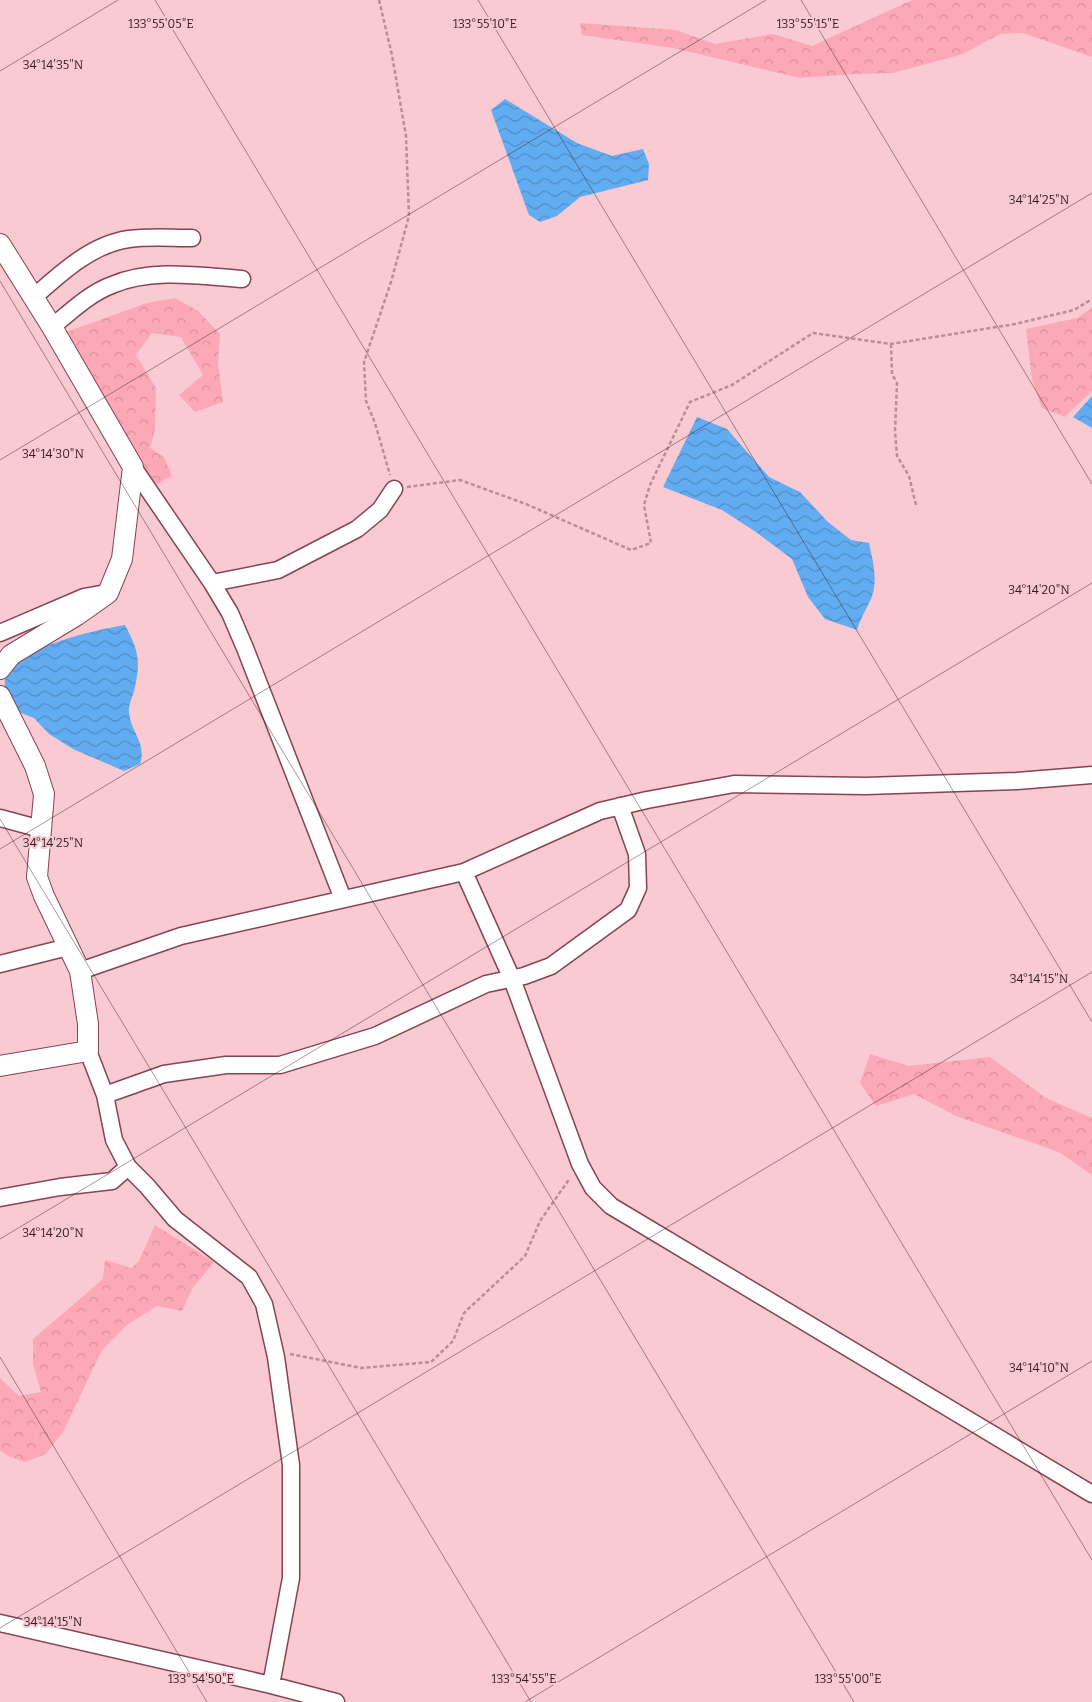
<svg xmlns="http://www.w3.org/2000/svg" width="1092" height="1702" font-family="Bitter,serif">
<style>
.forest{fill:url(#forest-crowns)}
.water{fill:url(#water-waves)}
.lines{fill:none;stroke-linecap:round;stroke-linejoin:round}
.minor-casing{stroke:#864351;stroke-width:19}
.tertiary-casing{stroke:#864351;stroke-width:22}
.path{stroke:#b78e95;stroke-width:2.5;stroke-dasharray:4 2.5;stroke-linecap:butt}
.minor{stroke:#fff;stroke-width:16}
.tertiary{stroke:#fff;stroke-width:20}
.ticks{fill:none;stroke:#381b21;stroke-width:1;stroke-opacity:0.45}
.ticks-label{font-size:12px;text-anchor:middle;fill:#381b21;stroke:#facad2;stroke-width:4;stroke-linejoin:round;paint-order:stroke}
</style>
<defs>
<pattern id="forest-crowns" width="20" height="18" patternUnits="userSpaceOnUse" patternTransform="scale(1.25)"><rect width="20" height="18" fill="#fca8b7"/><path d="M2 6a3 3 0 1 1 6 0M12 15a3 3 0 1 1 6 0" fill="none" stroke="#d9909d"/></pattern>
<pattern id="water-waves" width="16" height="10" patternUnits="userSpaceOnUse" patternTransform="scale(1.25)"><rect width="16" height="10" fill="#62adf2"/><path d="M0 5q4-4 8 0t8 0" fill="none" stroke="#528cc4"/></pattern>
</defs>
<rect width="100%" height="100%" fill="#facad2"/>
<path class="forest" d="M912,0H1092V57L1023,33L1000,34L963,54L893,73L855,74L800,78L673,48L582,35L580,23L676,30L715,44L773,34L812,46Z
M175,298L198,311L220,334L218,363L223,402L195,412L179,395L203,375L181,337L152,333L136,355L156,388L155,430L150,448L164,457L172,476L155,485L140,465L66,332L147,303Z
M1092,308V391L1065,417L1042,408L1032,380L1026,329L1077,318Z
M870,1054L909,1066L990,1057L1046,1098L1092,1118V1175L1059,1152L956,1116L914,1094L876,1106L860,1083Z
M155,1225L214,1262L192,1289L182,1311L157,1306L127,1325L102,1350L63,1432L46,1454L25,1462L8,1456L0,1450V1378L19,1396L41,1392L33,1364V1339L103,1279L105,1260L131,1268L139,1261Z"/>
<path class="water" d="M505,99L577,143L612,156L643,149L649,164L648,180L580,197L557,216L540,222L529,215L491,110Z
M1092,396V428L1073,417Z
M697,417L727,429L769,477L800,492L828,522L851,540L869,543C873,562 879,583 870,601C865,612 860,619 857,630L825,619L808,597L792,559L756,532L722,510L663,487Z
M125,625C139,651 141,662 134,691C132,698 128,706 129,713C131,732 147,744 140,764L124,771L73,749L49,734L34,718L16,711C12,702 3,689 5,679C14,647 96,630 125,625Z"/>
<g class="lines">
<g class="minor-casing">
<path id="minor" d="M34,297C61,273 92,244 129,239C149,236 171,238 192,238
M52,327C70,312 90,293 112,285C152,268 199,276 242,279
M133,467L212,583L230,613L245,648L343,899
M212,583L278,570L357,529L380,510L394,489
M0,633L84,597L106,593
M0,818L41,829
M464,872L512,979L580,1164L593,1188L611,1206L1092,1494
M0,964L68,947
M80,971L181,936L464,872L600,811L647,800L734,784L866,786L1017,781L1092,775
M88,1051L105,1095L114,1140L128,1167L147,1186L175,1219L249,1277L264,1304L276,1357L291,1465V1578L271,1685
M105,1095L164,1074L226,1065H280L375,1036L486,984L524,976L551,966L628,910L638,888L637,854L620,806
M0,1198L60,1187L112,1181L128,1167
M0,1623L271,1685L336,1702"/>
</g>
<g class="tertiary-casing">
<path id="tertiary" d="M0,244L52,327L133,467L122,559L108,593L77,615L11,655L0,669
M0,696L35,766L44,794L37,877L44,896L80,971L88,1024V1051L0,1066"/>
</g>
<path class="path" d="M379,0L392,55L406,136L409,216L391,282L364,362L366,401L375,423L390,475
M891,344L892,374L897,383L895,431L897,456L909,476L916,505
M407,487L460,480L526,504L631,550L651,543L644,505L650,485L690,402L732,385L813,333L891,344L1015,324L1074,310L1092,299
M290,1354L361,1368L431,1362L453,1341L464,1313L525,1256L540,1221L570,1178"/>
<use href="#minor" class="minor"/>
<use href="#tertiary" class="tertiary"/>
</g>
<path class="ticks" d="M155,0L1092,1560M478,0L1092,1022M801,0L1092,484M0,71L118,0M0,281L854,1702M0,460L766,0M0,819L531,1702M0,849L1092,193M0,1239L1092,583M0,1357L207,1702M0,1628L1092,972M525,1702L1092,1361"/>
<g class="ticks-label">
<text x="161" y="28">133°55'05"E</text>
<text x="485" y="28">133°55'10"E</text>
<text x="808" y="28">133°55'15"E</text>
<text x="53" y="69">34°14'35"N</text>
<text x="1039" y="204">34°14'25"N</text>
<text x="53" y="458">34°14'30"N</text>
<text x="1039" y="594">34°14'20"N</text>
<text x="53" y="847">34°14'25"N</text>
<text x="1039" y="983">34°14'15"N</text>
<text x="53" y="1237">34°14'20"N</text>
<text x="1039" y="1372">34°14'10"N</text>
<text x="53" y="1626">34°14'15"N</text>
<text x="201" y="1683">133°54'50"E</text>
<text x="524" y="1683">133°54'55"E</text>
<text x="848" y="1683">133°55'00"E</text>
</g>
</svg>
